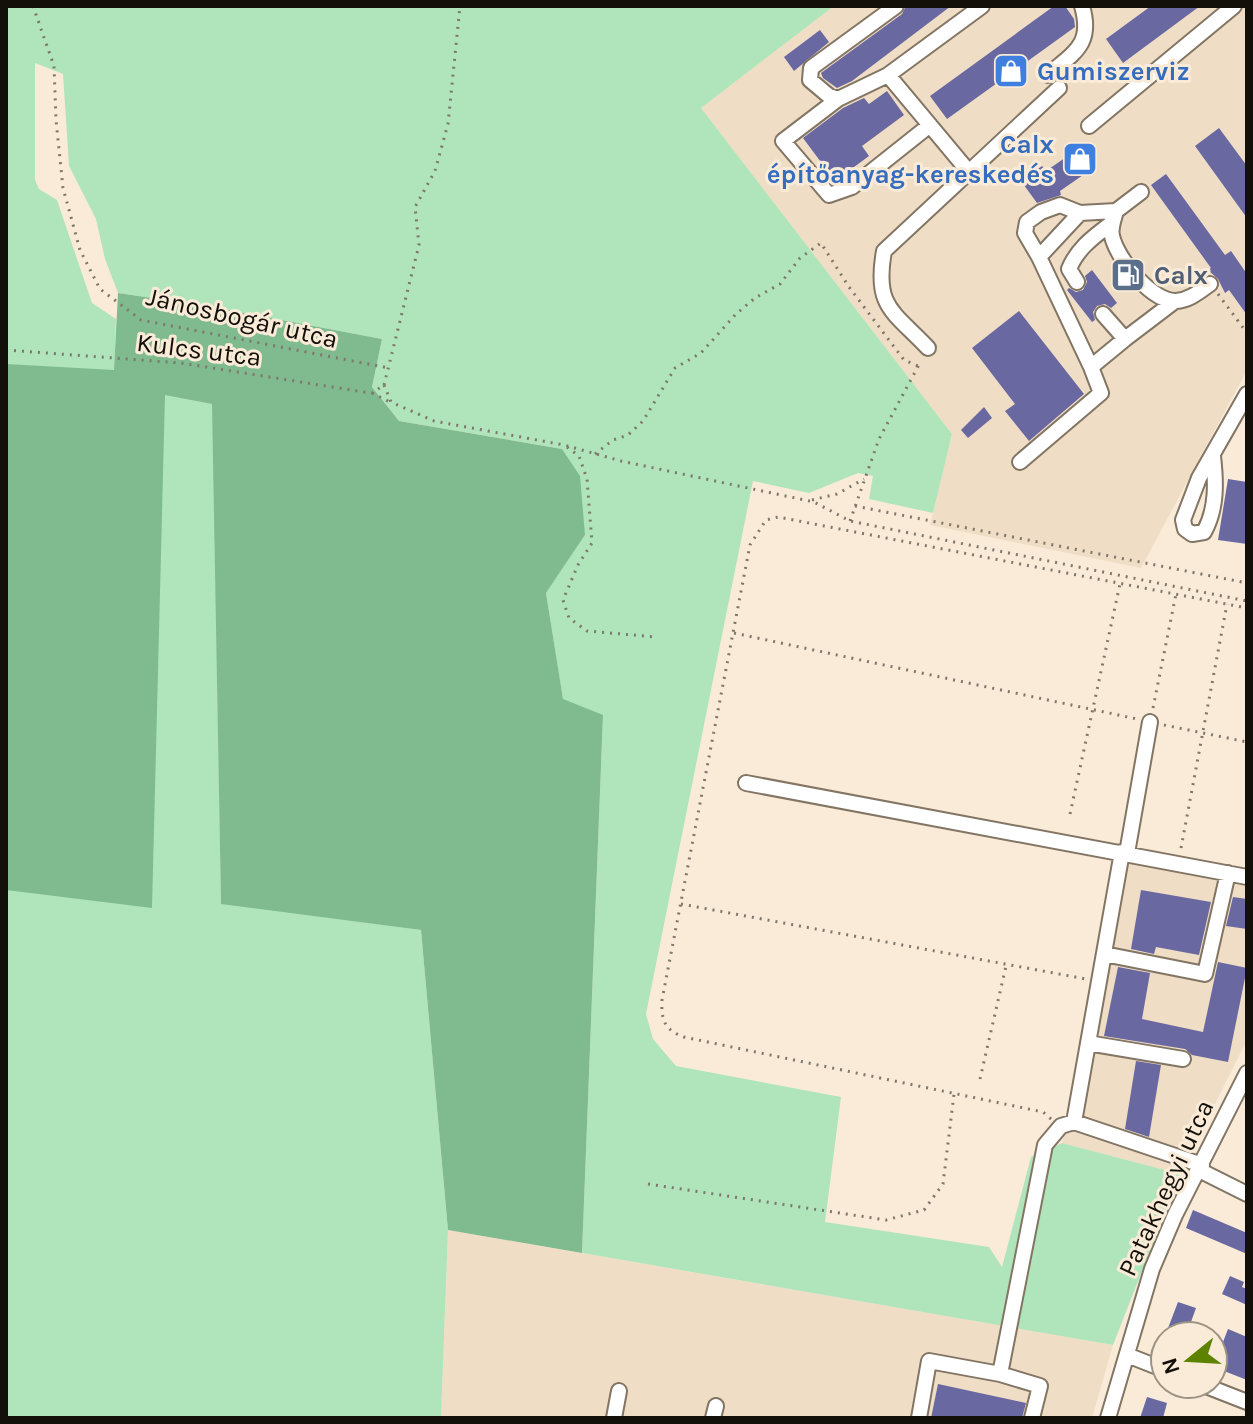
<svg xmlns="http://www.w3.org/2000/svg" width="1253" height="1424" font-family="Karla,sans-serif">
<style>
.built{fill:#f0ddc5}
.green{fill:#b0e5bc}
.forest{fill:#80ba8f}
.building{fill:#6968a1}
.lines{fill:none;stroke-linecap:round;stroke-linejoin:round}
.minor-casing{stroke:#827564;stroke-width:18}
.path{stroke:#7f776b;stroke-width:3;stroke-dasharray:2 6;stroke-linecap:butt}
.minor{stroke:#fff;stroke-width:14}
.labels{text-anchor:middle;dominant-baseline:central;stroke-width:6;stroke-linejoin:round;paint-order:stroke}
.shop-label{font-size:26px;font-weight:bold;fill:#366cbe;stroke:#f9ebd8;text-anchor:start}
.service-label{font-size:26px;font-weight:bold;fill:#4e5e75;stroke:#f9ebd8;text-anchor:start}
.street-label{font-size:26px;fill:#130f09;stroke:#f9ebd8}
</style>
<rect width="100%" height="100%" fill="#f9ebd8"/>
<path class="built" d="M834,6H1247V370L1141,568L930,525L952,434L701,108Z
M1122,858L1247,883V1040L1180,1174L1062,1143Z
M448,1230L1113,1345L1092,1418H441Z"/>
<path class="green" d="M6,6H834L701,108L952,434L933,513L869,499L873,476L858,473L809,493L753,481L646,1014L653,1039L676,1066L841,1097L825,1222L989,1247L1002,1267L1031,1157L1062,1143L1180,1174L1113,1345L582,1253L603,716L563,700L546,593L585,535L562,449L399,421L372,387L382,339L213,307L118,293L105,259L96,219L69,166L63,74L35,63V180L39,189L57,200L92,303L116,319L114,384L213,404L221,903L421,930L448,1230L441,1418H6Z"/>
<path class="forest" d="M118,293L213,307L382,339L372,387L399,421L562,449L580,476L585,535L546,593L563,699L603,715L582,1253L448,1230L421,930L221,904L212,404L165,395L152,908L6,890V364L114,370Z"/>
<path class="building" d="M906,6H951L852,81L837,88L823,78L821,73L902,14Z
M1054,6H1065L1074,19L1075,27L947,119L930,96Z
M1151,6H1200L1123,63L1106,39Z
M820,30L829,42L794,71L784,57Z
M887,91L904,115L862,146L869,156L835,181L803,138L843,108L864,98L869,104Z
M1219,128L1247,166V218L1195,146Z
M1072,153L1086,173L1060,191L1061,195L1037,203L1021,181L1042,166L1046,171Z
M1166,174L1225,255L1231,251L1247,274V315L1229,290L1225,293L1218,279L1208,270L1211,268L1151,185Z
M1092,270L1117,303L1111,308L1105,304L1097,306L1093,312L1095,320L1092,322L1067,290L1069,288L1076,292L1083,290L1087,282L1085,276Z
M1019,311L1084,394L1029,441L1005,411L1015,404L972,348Z
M984,407L992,418L968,438L961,430Z
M1228,479L1247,482V544L1218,540Z
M1141,890L1211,902L1199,955L1156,947L1154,954L1131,949Z
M1233,897L1247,899V929L1226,926Z
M1218,962L1247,968L1228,1062L1192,1055L1185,1049L1104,1036L1118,967L1150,973L1142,1019L1203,1032Z
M1136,1061L1161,1065L1149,1137L1125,1129Z
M1193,1210L1247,1233V1254L1186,1228Z
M1230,1276L1244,1282L1242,1287L1247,1289V1305L1222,1294Z
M1178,1302L1196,1308L1186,1336H1165Z
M1228,1329L1247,1337V1380L1224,1371L1228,1360L1218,1355Z
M938,1384L1026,1403L1022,1418H931Z
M1147,1397L1167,1403L1163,1418H1140Z"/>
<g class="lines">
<g class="minor-casing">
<path id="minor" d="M896,6L811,68L810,80L829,96L838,99L888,75L969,172
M888,75L982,6
M1048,75C1075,52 1093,44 1082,6
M838,99L783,141L829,195L852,187L930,125
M1089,126L1234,6
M1141,192L1116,211C1114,219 1110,228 1112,236C1117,259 1152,302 1176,301C1190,300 1200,291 1210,284
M1039,257L1025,233L1027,222L1041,212L1060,205L1080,213
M1077,282L1069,269C1078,247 1095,236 1113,222
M1103,314L1125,339L1175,301
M928,348C893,311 874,307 884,251L1059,88
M1091,367L1125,339
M1213,456C1216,482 1217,509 1204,532L1192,534L1185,529L1183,520L1199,478L1247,394
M1020,462L1101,393L1091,367L1039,257L1080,213L1116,211
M746,783L1247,877
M1127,853L1150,722
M1104,954L1205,974L1228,873
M1088,1043L1183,1059
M1074,1122L1122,852
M1199,1170L1247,1194
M1127,1355L1165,1370
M1000,1374L1040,1386L1032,1418
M1201,1384L1247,1402
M614,1418L619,1391
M713,1418L716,1406
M919,1418L929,1361L1000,1374L1045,1145L1061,1126L1074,1122L1202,1165
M1108,1418L1152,1269L1175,1215L1247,1073"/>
</g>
<path class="path" d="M33,6L54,66L56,120L63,188L80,250L100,289L141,320L389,368
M1218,294L1247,333
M6,350L181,363L364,392L372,393L384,385
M384,385L391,402L434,421L564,445L621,461L814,502L850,521L1247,601
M384,385L419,245L415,207L435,171L448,124L460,6
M372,393L390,402
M567,447L579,456L587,479L592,543L578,565L563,600L569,618L587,631L656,637
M595,454L613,440L628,435L643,421L675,368L701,353L736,314L755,298L780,284L800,258L821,243L849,287L904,360L918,366
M812,500L837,494L864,479
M855,506L1247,583
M850,521L879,439L921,361
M734,633L1137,719
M1153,708L1176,594
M1164,725L1247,742
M1070,814L1120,584
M1181,848L1227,604
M681,904L1086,979
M980,1079L1006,966
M1051,1119L1043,1112L684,1037C665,1030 661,1021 662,1000L750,545L766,520L778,517L1247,608
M648,1184L886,1220L924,1210L943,1184L954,1094"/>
<use href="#minor" class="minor"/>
</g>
<defs>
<g id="shop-square" transform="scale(1.8)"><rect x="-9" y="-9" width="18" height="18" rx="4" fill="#3f7fe0" stroke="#f9ebd8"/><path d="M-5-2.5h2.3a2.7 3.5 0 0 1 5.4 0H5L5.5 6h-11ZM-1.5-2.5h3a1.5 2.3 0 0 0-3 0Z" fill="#fff"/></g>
<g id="fuel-square" transform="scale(1.8)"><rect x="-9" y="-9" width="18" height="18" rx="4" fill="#5c6f8a" stroke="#f9ebd8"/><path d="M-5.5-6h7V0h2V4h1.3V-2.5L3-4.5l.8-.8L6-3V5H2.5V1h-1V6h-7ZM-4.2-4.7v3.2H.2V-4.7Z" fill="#fff"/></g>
</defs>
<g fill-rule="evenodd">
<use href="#shop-square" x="1011" y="71"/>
<use href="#shop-square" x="1080" y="159"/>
<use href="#fuel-square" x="1128" y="275"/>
</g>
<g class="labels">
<g class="shop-label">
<text x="1037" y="71">Gumiszerviz</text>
<text x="1054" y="144" text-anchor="end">Calx<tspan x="1054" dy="30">építőanyag-kereskedés</tspan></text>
</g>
<g class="service-label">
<text x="1154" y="275">Calx</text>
</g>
<g class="street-label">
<text transform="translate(242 318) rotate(13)">Jánosbogár utca</text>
<text transform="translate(199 350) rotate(7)">Kulcs utca</text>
<text transform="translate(1166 1188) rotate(-65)">Patakhegyi utca</text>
</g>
</g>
<rect width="1253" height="1424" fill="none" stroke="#130f09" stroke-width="16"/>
<g transform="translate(1189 1360) rotate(252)"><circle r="38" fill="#f9ebd8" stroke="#9d9385" stroke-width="2"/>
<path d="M0-6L14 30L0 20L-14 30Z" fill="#5c8200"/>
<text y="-12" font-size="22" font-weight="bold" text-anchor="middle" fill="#130f09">N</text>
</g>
</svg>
